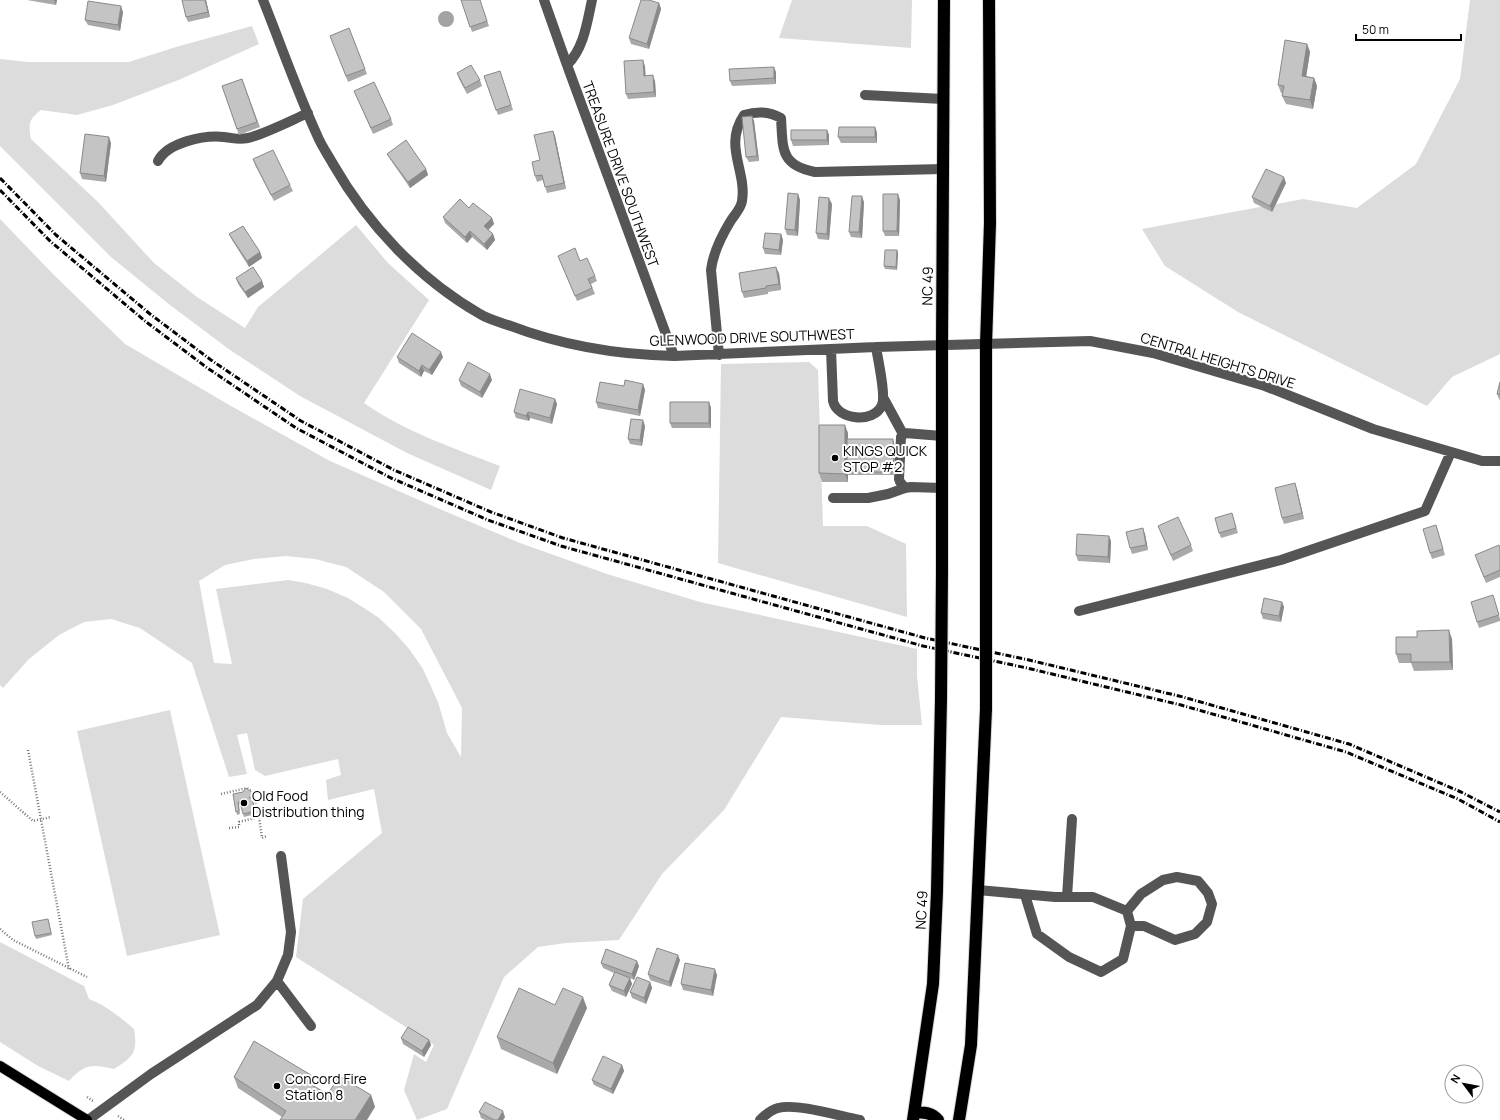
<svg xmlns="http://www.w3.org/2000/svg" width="1500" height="1120" font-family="Manrope,sans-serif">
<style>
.green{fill:#dcdcdc;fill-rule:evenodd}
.water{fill:#a3a3a3}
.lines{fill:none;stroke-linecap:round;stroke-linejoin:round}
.major-casing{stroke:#dbdbdb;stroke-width:12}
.highway-casing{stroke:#dbdbdb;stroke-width:14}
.path{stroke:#777;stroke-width:2.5;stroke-dasharray:1 2;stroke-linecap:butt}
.minor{stroke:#555;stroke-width:10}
.major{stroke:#000;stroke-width:10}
.highway{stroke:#000;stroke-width:12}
.rail{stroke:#000;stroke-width:3;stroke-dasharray:6 2 1 2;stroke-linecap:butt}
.highway-bridge-casing{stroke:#dbdbdb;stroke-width:14;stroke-linecap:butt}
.highway-bridge{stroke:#000;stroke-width:12}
.wall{fill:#a9a9a9}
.shaded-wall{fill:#898989}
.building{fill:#c4c4c4;stroke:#898989}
.poi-dot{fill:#000;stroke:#fff;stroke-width:1.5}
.labels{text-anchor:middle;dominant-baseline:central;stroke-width:4;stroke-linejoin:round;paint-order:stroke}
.street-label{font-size:14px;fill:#000;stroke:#fff}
.poi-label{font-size:14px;fill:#000;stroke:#fff;text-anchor:start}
</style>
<rect width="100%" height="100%" fill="#fff"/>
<path class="green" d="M792,0H912L911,48L779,38Z
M1470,0H1500V354L1452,377L1427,406L1238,312L1165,266L1142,229L1303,199L1357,208L1416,164L1460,79Z
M252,26L259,44L181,79L113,105L77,115L41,110C29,119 28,124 31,139L98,202L154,263L197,297L245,328L258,307L356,225L388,263L429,300L364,403C405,432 454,448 500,466L491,490L407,453L300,396L230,350L170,305L111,257L0,146V59L28,62H129L176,47Z
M0,219L53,274L125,344L231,406L330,461L435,507L520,543L607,574L700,602L917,649V676L922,725H880L781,717L724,810L662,874L619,940L565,943L538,947L504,977L447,1109L417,1120L404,1090L414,1054L426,1062L434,1045L296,957L303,899L382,833L374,789L328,800L326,780L341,775L338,759L265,776L255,770L247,733L237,735L247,774L229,777L192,663L140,628L111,619L84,622L59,635L29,659L3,688L0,685ZM286,556L315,559L346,567L384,592L421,629L462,708L461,757L447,733L438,702L423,669L410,650L395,633L379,618L364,608L348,598L327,589L306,583L288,580L216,589L232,664L214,663L199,581L225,565L254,559Z
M809,362L818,370L823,526H867L906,544L907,617L718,563L721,364Z
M170,710L220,935L127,956L77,731Z
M0,942L84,986L89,999C107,1006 120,1017 134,1029C138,1053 133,1057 114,1069C91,1064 85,1064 69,1081L38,1066L0,1042Z"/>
<path class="water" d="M438 19a8 8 0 1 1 16 0a8 8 0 1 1-16 0Z"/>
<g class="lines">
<g class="major-casing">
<path id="major" d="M0,1066L87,1120"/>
</g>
<g class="highway-casing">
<path id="highway" d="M942,572V346L944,0
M986,582V345L990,223L989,0
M914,1113C923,1112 931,1112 938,1120
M913,1120L933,984L937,891L941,699
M959,1120L971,1045L986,709"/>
</g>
<path class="path" d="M28,750L69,969
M0,792L33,821L51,817
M221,794L247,788L254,793L259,817
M229,828L239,827V822L259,817L262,838L267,836
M0,929L13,940L87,977
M87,1097L93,1101
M118,1116L124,1120"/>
<path class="minor" d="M263,0C281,45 297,91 317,135C321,145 328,155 333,164C368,225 419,279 480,314C488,319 499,322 508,325C560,345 618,355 674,356L876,347L1090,341L1153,353L1265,386L1373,429L1482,461H1500
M544,0L567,65L674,356
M567,65C584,48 587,23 592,0
M865,95L943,99
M158,161C168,142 204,135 224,137C235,138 237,140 248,138C267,133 290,121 308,113
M831,349L833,401C837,420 874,424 882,405C886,395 878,360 876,347
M719,355L711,270C713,253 721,237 730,222C734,215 741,209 742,201C747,171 723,146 744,115C757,111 769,111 781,118C783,149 780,165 815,172L943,169
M884,399L903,434
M942,436L905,433L901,437L899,479L900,482L905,488L911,487L942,488
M833,498H868L888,494L905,488
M1079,611L1281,560L1425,511L1451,452
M978,890L1055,897H1093L1127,911L1131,926L1123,959L1101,972L1069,957L1037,934L1025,895
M1067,897L1072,819
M1127,911L1141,894L1163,880L1177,877L1198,881L1208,893L1212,904L1207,922L1195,934L1175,940L1144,926H1131
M277,981L311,1026
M88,1120L151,1074L257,1005L277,981L288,955L291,932L281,856
M760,1120C765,1115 771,1110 778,1108C798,1103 839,1116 860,1120"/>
<use href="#major" class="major"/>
<use href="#highway" class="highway"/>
<path class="rail" d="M0,178L56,235L150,314L211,360L301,421L394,470L491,512L563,538L925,638L1029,660L1183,697L1349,744L1461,792L1500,812
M0,190L50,241L145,321L206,367L296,428L391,478L488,520L561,546L923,646L1027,668L1181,705L1346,752L1458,799L1500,822"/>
<g class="highway-bridge-casing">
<path id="highway-bridge" d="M986,582V709
M941,699L942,572"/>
</g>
<use href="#highway-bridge" class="highway-bridge"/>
</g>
<path class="wall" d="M27,0H57L56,5Z
M182,0H206L210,17L188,22L186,17Z
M461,0H480L489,26L472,32Z
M659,3L661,9L649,49L631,44L629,38Z
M123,12L120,31L88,25L85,20Z
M349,28L367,74L348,82L330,36Z
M1307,44L1310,52L1306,76L1314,78L1317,86L1313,109L1286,104L1282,96L1283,93H1281L1278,85Z
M645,66V76L655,81L656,97L628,99L626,94Z
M500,71L513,110L498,115L484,76Z
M776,72V84L732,86L730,81Z
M457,73L480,80L482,86L467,94L459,79Z
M242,79L260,127L239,135L222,86Z
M354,91L391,119L393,125L373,134Z
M752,116L754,121L759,161L749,162L746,157Z
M875,127L877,133V143H841L838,137Z
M827,130L829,135V145L793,146L791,140Z
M553,131L555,136L566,189L547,193L543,180L537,182L535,176L540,160Z
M111,143L106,182L82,179L80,173Z
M387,154L426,169L428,175L410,188L390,159Z
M253,159L290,185L293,191L274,201L255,165Z
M1286,183L1272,212L1254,203L1252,197Z
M798,194L800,200L798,236L787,235L785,229Z
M900,200L899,236H885L883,231Z
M864,202L862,238L851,237L849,232Z
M832,204L829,240L818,239L816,233Z
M469,208L492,218L494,224L488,230L493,234L495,240L487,250L472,237L467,243L445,223L443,217Z
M229,234L260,252L262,258L249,267L232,240Z
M781,234L783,240L781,255L765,254L763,248Z
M897,250L898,253L897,270L885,269L884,266Z
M558,256L580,261L595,276L597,281L591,284L595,294L577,301Z
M779,273L781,290L768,292V294L744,298L742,292Z
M236,278L262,281L264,287L248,298L238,284Z
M397,357H443L432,375L424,371L421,377L399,363Z
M459,380H492L482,398L461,386Z
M1500,382V400L1499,399L1497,394Z
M643,384L645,390L640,416L598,408L596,402L624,386Z
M555,399L557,404L552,424L530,418L529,421L516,418L514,412Z
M709,402L711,408V428H672L670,423Z
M645,426L642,446L630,444L628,439Z
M848,433V439L894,442L895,475H848V482H822L819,473Z
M1297,489L1304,519L1284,524L1282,518Z
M1232,513L1238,533L1221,538L1219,533Z
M1436,525L1445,555L1432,559L1430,553Z
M1158,526L1191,545L1193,551L1173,561Z
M1145,534L1148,550L1132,554L1130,548Z
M1111,541L1110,563L1078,561L1076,555Z
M1500,548V577L1486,583L1477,561Z
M1495,601L1500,619V621L1479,628L1477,622Z
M1282,602L1284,607L1281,622L1263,619L1261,613Z
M1452,639L1453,670L1414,671L1411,663H1399L1396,654Z
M233,794L254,796L252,798L256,814L244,817L241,805H239L240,814L237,815Z
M49,922L52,935L36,939L35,936Z
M680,960L671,987L650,980L648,974Z
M601,963L639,966L634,980L630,978L632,984L626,997L612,991L609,985L614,973L603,968Z
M717,975L713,996L683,990L681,984Z
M650,982L652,988L646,1004L632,998L630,992Z
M555,1005L587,1008L557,1074L501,1049L497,1037Z
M401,1038L429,1040L431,1045L424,1057L403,1044Z
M622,1065L624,1071L613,1094L594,1085L592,1080Z
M311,1075L315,1086L314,1087L328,1094L371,1095L375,1107L282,1117L238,1088L234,1077Z
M479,1112L505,1117L503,1120H485L481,1118Z"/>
<path class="shaded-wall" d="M54,0H57L56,5Z
M205,0H206L210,17L208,12Z
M659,3L661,9L649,49L647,44Z
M121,6L123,12L120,31L118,25Z
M1307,44L1310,52L1305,84L1302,76Z
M643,60L645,66L646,81L644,76Z
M774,67L776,72V84L774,78Z
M653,75L655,81L656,97L654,92Z
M1314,78L1317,86L1313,109L1310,100Z
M752,116L754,121L759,161L757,156Z
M875,127L877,133V143L875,137Z
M827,130L829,135V145L827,140Z
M553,131L555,136L566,189L564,183Z
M109,137L111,143L106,182L104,176Z
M426,169L428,175L410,188L408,182Z
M1284,177L1286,183L1272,212L1270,206Z
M798,194L800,200L798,236L795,230Z
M898,194L900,200L899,236L897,231Z
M862,196L864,202L862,238L859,232Z
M829,198L832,204L829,240L827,234Z
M492,218L494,224L486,232L484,226Z
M470,231L472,237L467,243L465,237Z
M493,234L495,240L487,250L484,244Z
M781,234L783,240L781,255L779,250Z
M897,250L898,253L897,270L896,267Z
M260,252L262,258L249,267L247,261Z
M776,267L779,273L781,290L779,284Z
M262,281L264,287L248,298L245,292Z
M441,352L443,357L432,375L429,370Z
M422,365L424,371L421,377L419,371Z
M490,374L492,380L482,398L480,392Z
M643,384L645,390L640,416L638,410Z
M555,399L557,404L552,424L550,418Z
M709,402L711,408V428L709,423Z
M528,412L530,418L529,421L526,416Z
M643,420L645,426L642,446L640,440Z
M845,425L848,433V472H847L848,475V482L845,474Z
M893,439L894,442L895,475L894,472Z
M1295,483L1297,489L1304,519L1302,513Z
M1143,528L1145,534L1148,550L1146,545Z
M1109,536L1111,541L1110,563L1108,557Z
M1282,602L1284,607L1281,622L1279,616Z
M1449,630L1452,639L1453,670L1450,662Z
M253,793L254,796L252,798L256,814L249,798Z
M678,955L680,960L671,987L669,982Z
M637,961L639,966L634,980L632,974Z
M715,969L717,975L713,996L711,990Z
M630,978L632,984L626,997L624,991Z
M650,982L652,988L646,1004L644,998Z
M583,997L587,1008L557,1074L553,1063Z
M429,1040L431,1045L424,1057L422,1051Z
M622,1065L624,1071L613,1094L611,1089Z
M311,1075L315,1086L310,1093L306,1082Z
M371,1095L375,1107L367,1120H355Z
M503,1111L505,1117L503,1120H498Z"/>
<path class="building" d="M182,0H205L208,12L186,17Z
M461,0H480L487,21L470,27Z
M641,0H649L659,3L647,44L629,38Z
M88,1L121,6L118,25L85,20Z
M349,28L365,69L346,76L330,36Z
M1285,40L1307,44L1302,76L1314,78L1310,100L1282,96L1284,86L1278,85Z
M643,60L644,76L653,75L654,92L626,94L624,61Z
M471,65L480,80L465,88L457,73Z
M774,67V78L730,81L729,69Z
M500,71L511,105L496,110L484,76Z
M242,79L257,122L237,129L222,86Z
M374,82L391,119L371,128L354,91Z
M752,116L757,156L746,157L742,117Z
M839,127H875V137H838Z
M791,130H827V140H791Z
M553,131L564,183L545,187L542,175L535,176L532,162L540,160L534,135Z
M85,134L109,137L104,176L80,173Z
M406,140L426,169L408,182L387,154Z
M273,150L290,185L271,195L253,159Z
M1266,169L1284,177L1270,206L1252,197Z
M788,193L798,194L795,230L785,229Z
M883,194H898L897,231H883Z
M852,196H862L859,232H849Z
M819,197L829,198L827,234L816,233Z
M460,199L469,208L473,203L492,218L484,226L493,234L484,244L470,231L465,237L443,217Z
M243,226L260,252L247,261L229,234Z
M765,233L781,234L779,250L763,248Z
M575,248L580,261L587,258L595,276L588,279L592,288L575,296L558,256Z
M885,250H897L896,267L884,266Z
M253,267L262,281L245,292L236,278Z
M776,267L779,284L766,286V288L742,292L739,273Z
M412,333L441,352L429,370L422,365L419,371L397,357Z
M468,362L490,374L480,392L459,380Z
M625,380L643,384L638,410L596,402L600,382L624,386Z
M1500,382V394H1497Z
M520,389L555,399L550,418L528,412L526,416L514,412Z
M670,402H709V423H670Z
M631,419L643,420L640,440L628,439Z
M819,425H845V474L819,473Z
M847,439H893L894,472H847Z
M1295,483L1302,513L1282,518L1275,488Z
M1232,513L1236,528L1219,533L1215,518Z
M1178,517L1191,545L1171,555L1158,526Z
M1436,525L1443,549L1430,553L1423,529Z
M1143,528L1146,545L1130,548L1126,532Z
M1077,534L1109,536L1108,557L1076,555Z
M1499,545L1500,548V570L1484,577L1475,555Z
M1493,595L1499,615L1477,622L1471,602Z
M1264,598L1282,602L1279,616L1261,613Z
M1449,630L1450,662H1411V654H1396V637H1417V631Z
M246,788L253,793L249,798H252L255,811L243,814L240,802H238L239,811L236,812L233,794L243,792Z
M48,919L51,933L35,936L32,922Z
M657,948L678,955L669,982L648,974Z
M606,949L637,961L632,974L601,963Z
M685,963L715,969L711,990L681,984Z
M615,972L630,978L624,991L609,985Z
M637,977L650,982L644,998L630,992Z
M519,988L555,1005L563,988L583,997L553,1063L497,1037Z
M408,1027L429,1040L422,1051L401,1038Z
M254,1041L311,1075L306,1082L328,1094L339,1076L371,1095L355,1120H280L286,1111L234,1077Z
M603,1056L622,1065L611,1089L592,1080Z
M485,1102L503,1111L498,1120H494L479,1112Z"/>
<g class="poi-dot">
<circle cx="835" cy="458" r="4"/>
<circle cx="244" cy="803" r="4"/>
<circle cx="277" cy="1086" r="4"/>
</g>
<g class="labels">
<g class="street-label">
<text transform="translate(621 174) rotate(70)">TREASURE DRIVE SOUTHWEST</text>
<text transform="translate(927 286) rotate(-89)">NC 49</text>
<text transform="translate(752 337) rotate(-2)">GLENWOOD DRIVE SOUTHWEST</text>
<text transform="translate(1218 360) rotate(17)">CENTRAL HEIGHTS DRIVE</text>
<text transform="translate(921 910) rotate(-87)">NC 49</text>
</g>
<g class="poi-label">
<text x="843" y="450">KINGS QUICK<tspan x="843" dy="16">STOP #2</tspan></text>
<text x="252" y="795">Old Food<tspan x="252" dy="16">Distribution thing</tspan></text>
<text x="285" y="1078">Concord Fire<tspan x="285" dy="16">Station 8</tspan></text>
</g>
</g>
<g transform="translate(1464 1084) rotate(302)"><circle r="19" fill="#ffffff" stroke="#999999"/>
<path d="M0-3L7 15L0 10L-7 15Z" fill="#000000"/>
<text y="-6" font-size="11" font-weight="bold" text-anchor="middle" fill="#000000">N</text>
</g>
<path d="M1356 34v6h105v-6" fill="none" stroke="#000000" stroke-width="2"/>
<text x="1362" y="34" font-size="12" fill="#000000" stroke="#ffffff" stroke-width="3" paint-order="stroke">50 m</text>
</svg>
